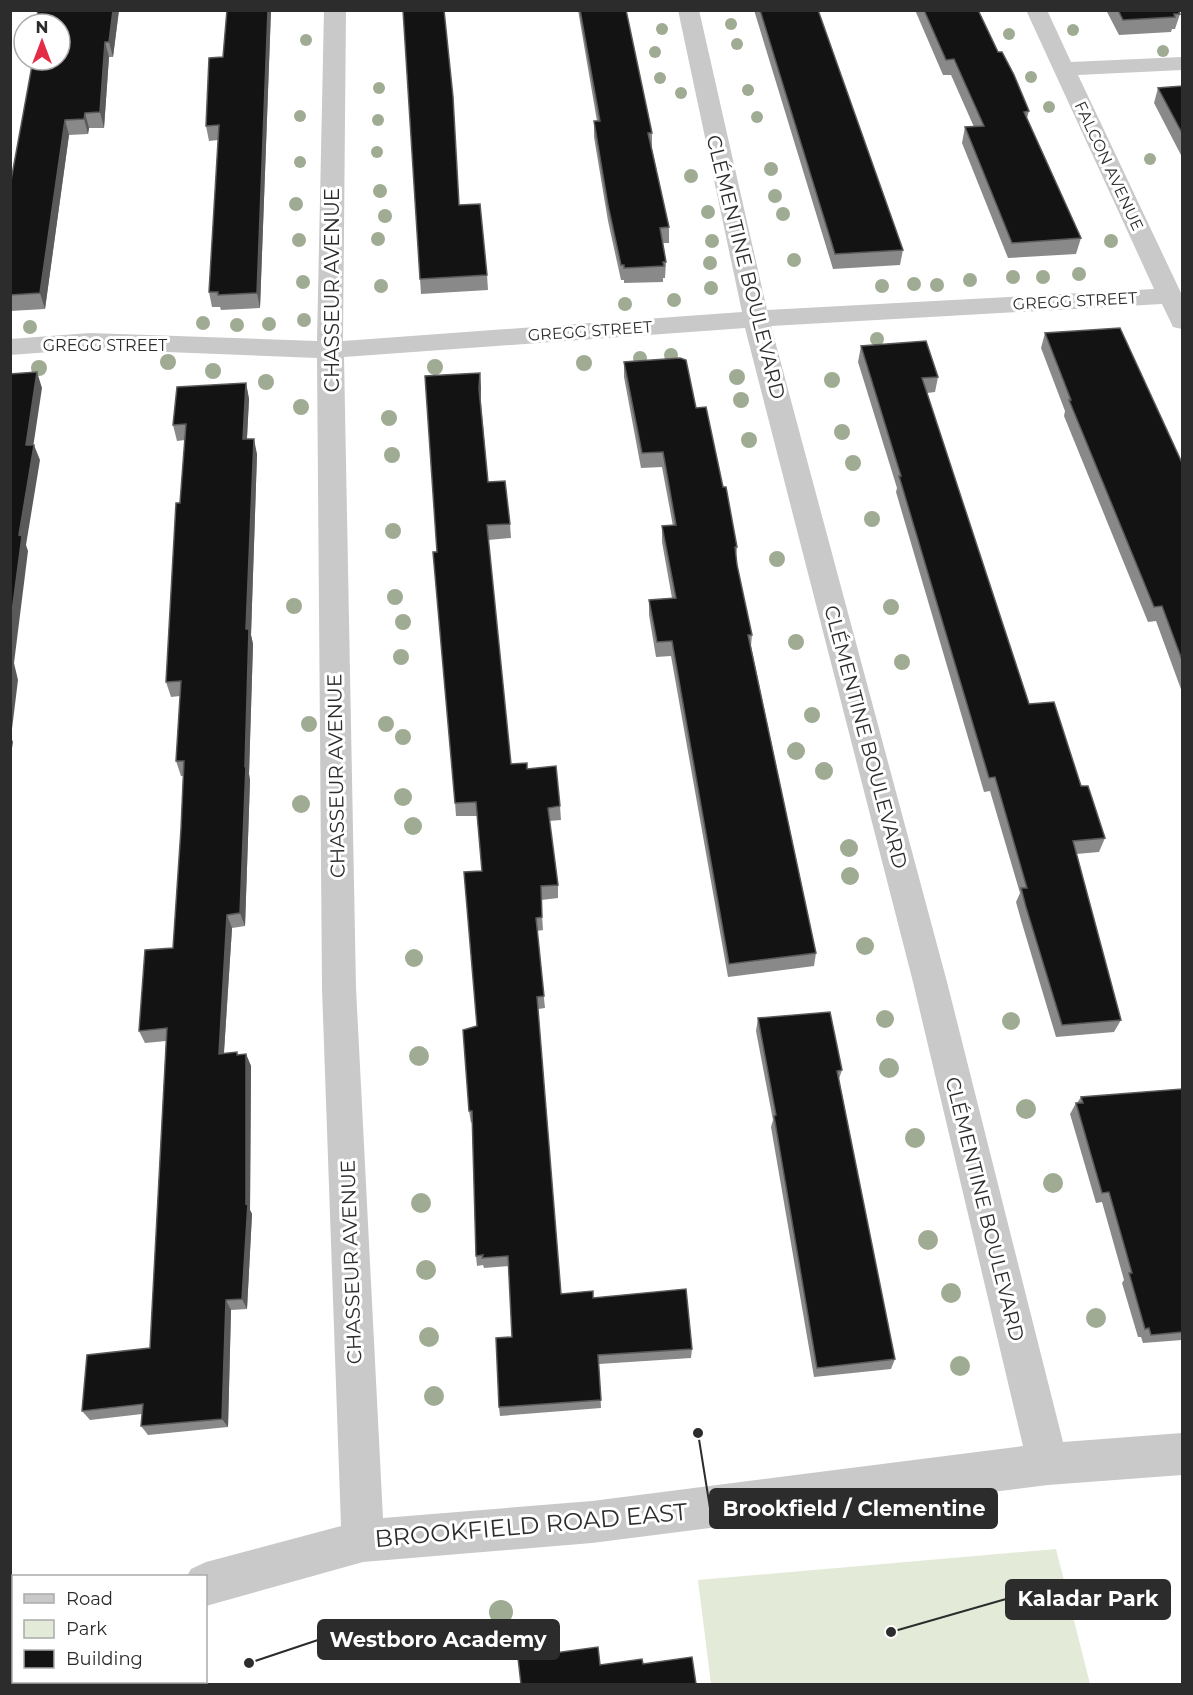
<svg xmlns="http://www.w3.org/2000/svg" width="1193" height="1695" font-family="Montserrat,sans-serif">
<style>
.green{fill:#e3ead8}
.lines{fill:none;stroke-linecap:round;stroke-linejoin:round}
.street{fill:#c9c9c9;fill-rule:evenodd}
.tree{fill:#a0ab93}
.wall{fill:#898989}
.shaded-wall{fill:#5a5a5a}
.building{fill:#131313;stroke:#5a5a5a;stroke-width:1.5}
.labels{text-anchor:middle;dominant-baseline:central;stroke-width:6;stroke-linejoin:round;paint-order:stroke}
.far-street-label{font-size:16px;fill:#2c2c2c;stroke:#fff}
.street-label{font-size:20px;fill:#2c2c2c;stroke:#fff}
.near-street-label{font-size:24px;fill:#2c2c2c;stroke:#fff}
.leader{fill:none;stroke:#2c2c2c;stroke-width:2}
.callout-dot{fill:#2c2c2c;stroke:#fff;stroke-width:2}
.callout{fill:#2c2c2c;stroke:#2c2c2c;stroke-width:2}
.callout-label{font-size:21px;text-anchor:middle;font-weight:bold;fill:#fff}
</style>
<rect width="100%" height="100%" fill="#fff"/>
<path class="green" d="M1056,1549L1090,1684H711L698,1580Z"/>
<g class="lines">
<path class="street" d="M324,10H346L343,341L742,312L678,10H699L767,310L1154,289L1026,10H1047L1071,62L1182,57V70L1078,75L1182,295V329L1173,327L1162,304L771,326L947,982L1063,1442L1182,1433V1475L1048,1485L592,1543L363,1562L206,1606V1576H187L191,1569L206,1562L341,1526L322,988L317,358L90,349L10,355V339L90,333L317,341ZM745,328L913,982L1023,1446L592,1501L383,1518L356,988L344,357Z
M10,1615H14V1659H10Z"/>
</g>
<g class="tree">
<circle cx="731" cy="24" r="6"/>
<circle cx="662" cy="29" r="6"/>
<circle cx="1073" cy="30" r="6"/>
<circle cx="1009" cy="34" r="6"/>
<circle cx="306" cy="40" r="6"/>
<circle cx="737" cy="44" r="6"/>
<circle cx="1163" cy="51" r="6"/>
<circle cx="655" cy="52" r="6"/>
<circle cx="1031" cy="77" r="6"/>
<circle cx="660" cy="78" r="6"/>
<circle cx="379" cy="88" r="6"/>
<circle cx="748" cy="90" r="6"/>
<circle cx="681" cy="93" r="6"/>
<circle cx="1049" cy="107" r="6"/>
<circle cx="300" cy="116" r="6"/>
<circle cx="757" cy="117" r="6"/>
<circle cx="378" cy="120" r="6"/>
<circle cx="377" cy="152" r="6"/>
<circle cx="1150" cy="159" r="6"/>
<circle cx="300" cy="162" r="6"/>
<circle cx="771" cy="169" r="7"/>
<circle cx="691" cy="176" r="7"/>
<circle cx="380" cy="191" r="7"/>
<circle cx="775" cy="196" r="7"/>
<circle cx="296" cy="204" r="7"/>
<circle cx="708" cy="212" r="7"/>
<circle cx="783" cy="214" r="7"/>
<circle cx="385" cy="216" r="7"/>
<circle cx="378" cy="239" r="7"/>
<circle cx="299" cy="240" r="7"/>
<circle cx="712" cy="241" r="7"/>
<circle cx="1111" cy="241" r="7"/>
<circle cx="794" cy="260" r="7"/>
<circle cx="710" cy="263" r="7"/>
<circle cx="1079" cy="274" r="7"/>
<circle cx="1013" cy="277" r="7"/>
<circle cx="1043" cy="277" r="7"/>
<circle cx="970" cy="280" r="7"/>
<circle cx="303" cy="282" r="7"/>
<circle cx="914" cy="284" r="7"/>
<circle cx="937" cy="285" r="7"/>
<circle cx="381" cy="286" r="7"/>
<circle cx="882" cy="286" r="7"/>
<circle cx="711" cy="288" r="7"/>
<circle cx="674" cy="300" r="7"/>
<circle cx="625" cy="304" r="7"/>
<circle cx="304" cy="320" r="7"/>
<circle cx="203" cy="323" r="7"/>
<circle cx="269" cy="324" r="7"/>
<circle cx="237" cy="325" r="7"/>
<circle cx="30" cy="327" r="7"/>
<circle cx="877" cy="339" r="7"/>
<circle cx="671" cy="355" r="7"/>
<circle cx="640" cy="358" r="7"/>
<circle cx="168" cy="362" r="8"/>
<circle cx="584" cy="363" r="8"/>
<circle cx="435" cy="367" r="8"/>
<circle cx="39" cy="368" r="8"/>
<circle cx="213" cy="371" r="8"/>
<circle cx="737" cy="377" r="8"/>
<circle cx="832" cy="380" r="8"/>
<circle cx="266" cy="382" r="8"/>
<circle cx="741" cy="400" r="8"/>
<circle cx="301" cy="407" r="8"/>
<circle cx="389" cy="418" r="8"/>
<circle cx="842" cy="432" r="8"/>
<circle cx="749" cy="440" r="8"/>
<circle cx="392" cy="455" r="8"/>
<circle cx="853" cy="463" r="8"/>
<circle cx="872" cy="519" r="8"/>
<circle cx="393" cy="531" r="8"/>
<circle cx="777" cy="559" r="8"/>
<circle cx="395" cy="597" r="8"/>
<circle cx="294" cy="606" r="8"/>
<circle cx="891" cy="607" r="8"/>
<circle cx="403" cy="622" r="8"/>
<circle cx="796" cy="642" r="8"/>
<circle cx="401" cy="657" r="8"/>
<circle cx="902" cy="662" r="8"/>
<circle cx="812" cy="715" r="8"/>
<circle cx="309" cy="724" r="8"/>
<circle cx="386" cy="724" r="8"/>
<circle cx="403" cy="737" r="8"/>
<circle cx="796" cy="751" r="9"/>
<circle cx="824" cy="771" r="9"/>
<circle cx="403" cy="797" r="9"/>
<circle cx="301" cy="804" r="9"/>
<circle cx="413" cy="826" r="9"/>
<circle cx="849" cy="848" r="9"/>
<circle cx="850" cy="876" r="9"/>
<circle cx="865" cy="946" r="9"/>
<circle cx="414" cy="958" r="9"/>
<circle cx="885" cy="1019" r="9"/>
<circle cx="1011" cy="1021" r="9"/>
<circle cx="419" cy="1056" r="10"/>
<circle cx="889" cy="1068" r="10"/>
<circle cx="1026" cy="1109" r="10"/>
<circle cx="915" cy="1138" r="10"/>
<circle cx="1053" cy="1183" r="10"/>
<circle cx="421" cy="1203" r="10"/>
<circle cx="928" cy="1240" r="10"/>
<circle cx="426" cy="1270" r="10"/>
<circle cx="951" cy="1293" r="10"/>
<circle cx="1096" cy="1318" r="10"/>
<circle cx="429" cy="1337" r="10"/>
<circle cx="960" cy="1366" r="10"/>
<circle cx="434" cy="1396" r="10"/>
<circle cx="501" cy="1612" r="12"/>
</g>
<path class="wall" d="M38,10H119L113,57H109L104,128H89L88,134L69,135L45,309L10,311V186L60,60Z
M227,10H271L260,308L221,310L220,307H212L209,292L218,140L209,141L206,126L223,57Z
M578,10H626L652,133V149L669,227V243H663L666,262L665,278H663V282L624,283V280H621L608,221L594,137V121H597Z
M754,10H818L903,250L900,265L833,269Z
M915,10H978L998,52L1029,111L1027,118L1081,238L1076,254L1008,258L962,143L965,127H974L951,75H943Z
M1106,10H1178L1180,14L1175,29H1172L1171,32L1119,35Z
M1182,86V157L1154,103L1158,88Z
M459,205L487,275L488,290L421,294L420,279Z
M1045,333L1182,463V692L1156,621L1148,622L1064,416L1065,411L1041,348Z
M861,346L938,377L935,392L927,393L1029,704L1081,786L1105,838L1099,852L1076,854L1121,1020L1114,1032L1056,1037L1021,920L1016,902L1020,893L990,791L984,792L896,492L897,488L858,362Z
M624,362L696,408L723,487L737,547L736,558L737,565L752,635L751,646L816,953L814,966L728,977L671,656L656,657L649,615V600L672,598L662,542V526H673L662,467L641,468L624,377Z
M480,373L481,388V402L488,482L510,524L511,538L488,540L511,764L527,769L560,806L561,820L549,821L558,885V898L541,900L543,930L537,931L545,1008L538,1009L561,1294L593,1298L692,1349L691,1358L599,1364L601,1408L500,1416L499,1407L512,1337L509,1266L484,1268L483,1265L477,1266L476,1256L472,1122L471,1123L469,1111L477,1026L482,871L477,816H456L437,552Z
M246,383L249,399L247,439L257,454L251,635L253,644L249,774L250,780L245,926L232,928L224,1053L238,1055L246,1054L251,1066L250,1210L252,1214L247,1309L231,1310L228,1427L148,1435L141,1426L142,1414L90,1420L82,1411L150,1348L166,1041L145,1043L139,1031L173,948L181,829L183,776H181L176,761L180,696L171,697L166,682L185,440L177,441L173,425Z
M758,1018L842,1070L839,1079L895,1359L891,1369L814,1377L771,1127L773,1120L756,1031Z
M1182,1089V1340L1143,1343L1141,1337H1138L1122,1283L1124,1280L1102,1202L1096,1203L1070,1114L1076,1103H1077L1081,1097Z"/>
<path class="shaded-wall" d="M113,10H119L113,57L109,42Z
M268,10H271L260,308L257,293Z
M105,42L109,57L104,128L100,112Z
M85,113L89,128L88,134L84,119Z
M65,120L69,135L45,309L40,293Z
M37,372L42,388L31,461L26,445Z
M480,373L481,388L480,404L479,389Z
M246,383L249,399L246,455L243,439Z
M254,439L257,454L251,635L253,644L249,774L250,780L245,926L240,913L245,766L246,629Z
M34,445L40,460L26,545L28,551L14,663L18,680L11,737L13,742L10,761V627L19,535Z
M227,915L232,928L223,1066L219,1054Z
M246,1054L251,1066L250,1210L252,1214L247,1309L242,1299L246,1204Z
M226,1300L231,1310L228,1427L222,1419Z"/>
<path class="building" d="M38,10H113L109,42H105L100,112L85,113L84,119L65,120L40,293L10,295V186L33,60H60V24H36Z
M227,10H268L257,293L218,295V292H209L219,125L206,126L209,58L223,57Z
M403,10H444L453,97L459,205L480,204L487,275L420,279Z
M580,10H626L652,133H648L669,227L660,228L666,262H663L664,266L624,268V265H621L608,205L594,121H600Z
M760,10H818L903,250L835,254Z
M924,10H978L998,52H1002L1014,75L1029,111L1024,112L1081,238L1012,243L965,127L984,126L954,59L946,60Z
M1118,10H1178L1180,14H1174L1175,17L1123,20Z
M1182,86V133L1158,88Z
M1120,328L1182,463V660L1162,606L1154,607L1069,400H1071L1045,333Z
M926,341L938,377L922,378L1029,704L1054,702L1081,786H1088L1105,838L1073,841L1121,1020L1062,1025L1026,907L1021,888H1027L995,777L989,778L899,476H901L861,346Z
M680,358L686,360L696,408L706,407L723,487H726L737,547H735L737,565L752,635H748L816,953L729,964L672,641L657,642L649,600L676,598L662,526L676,525L663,452L642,453L624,362Z
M37,372L26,445H34L19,535L22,536L10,627V374Z
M480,373L479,389L488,482L505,481L510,524L487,525L511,764L527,763V769L556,766L560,806L548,808L558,885L541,886L542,917L536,918L544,996L537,997L561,1294L593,1291V1298L686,1289L692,1349L598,1355L601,1400L499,1407L496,1338L512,1337L508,1256L482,1258L483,1255L476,1256L472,1111H469L463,1030L477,1026L464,872L482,871L476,802L455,803L433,552H437L425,376Z
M246,383L243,439H254L246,629H249L245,766L246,765L240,913L227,915L219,1054L237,1052V1055L246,1054V1204L248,1203L242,1299L226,1300L222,1419L141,1426L143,1404L82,1411L87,1355L150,1348L167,1028L139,1031L145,950L173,948L181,829L184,761H176L181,681L166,682L176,503H180L186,424L173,425L177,387Z
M830,1012L842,1070L837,1071L895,1359L817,1368L774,1116L776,1115L758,1018Z
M1182,1089V1332L1151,1335L1149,1328L1145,1329L1129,1273H1132L1109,1192L1102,1193L1076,1103H1083L1081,1097Z
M598,1647L600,1665L642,1659L643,1664L692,1657L696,1684H521L518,1658Z"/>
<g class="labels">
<g class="far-street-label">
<text transform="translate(1109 166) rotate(65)">FALCON AVENUE</text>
<text transform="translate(1075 301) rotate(-3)">GREGG STREET</text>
<text transform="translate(590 331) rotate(-4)">GREGG STREET</text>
<text x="105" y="345">GREGG STREET</text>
</g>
<g class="street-label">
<text transform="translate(746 267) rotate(76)">CLÉMENTINE BOULEVARD</text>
<text transform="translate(332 290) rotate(-90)">CHASSEUR AVENUE</text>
<text transform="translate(866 737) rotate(75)">CLÉMENTINE BOULEVARD</text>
<text transform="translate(336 776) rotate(-91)">CHASSEUR AVENUE</text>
<text transform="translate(985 1209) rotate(76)">CLÉMENTINE BOULEVARD</text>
<text transform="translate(351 1262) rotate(-92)">CHASSEUR AVENUE</text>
</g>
<g class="near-street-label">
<text transform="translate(531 1525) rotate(-5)">BROOKFIELD ROAD EAST</text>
</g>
</g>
<path class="leader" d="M698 1433L710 1508M891 1632L1006 1599M249 1663L318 1640"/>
<g class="callout-dot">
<circle cx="698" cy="1433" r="6"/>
<circle cx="891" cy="1632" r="6"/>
<circle cx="249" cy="1663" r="6"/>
</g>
<g class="callout">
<rect x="710" y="1489" width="287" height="39" rx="6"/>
<rect x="1006" y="1580" width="164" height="39" rx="6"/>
<rect x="318" y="1620" width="241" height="39" rx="6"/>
</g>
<g class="callout-label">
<text x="854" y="1516">Brookfield / Clementine</text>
<text x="1088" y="1606">Kaladar Park</text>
<text x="438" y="1647">Westboro Academy</text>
</g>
<rect width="1193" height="1695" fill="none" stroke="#2c2c2c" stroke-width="24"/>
<rect x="12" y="1575" width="195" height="108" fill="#ffffff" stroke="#ababab" stroke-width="1.5"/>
<rect x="24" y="1594" width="30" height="9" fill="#c9c9c9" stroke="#ababab" stroke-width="1.5"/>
<text x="66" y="1605" font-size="18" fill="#2c2c2c">Road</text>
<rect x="24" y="1620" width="30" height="18" fill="#e3ead8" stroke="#ababab" stroke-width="1.5"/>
<text x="66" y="1635" font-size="18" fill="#2c2c2c">Park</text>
<rect x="24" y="1650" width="30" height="18" fill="#131313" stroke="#ababab" stroke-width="1.5"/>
<text x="66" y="1665" font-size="18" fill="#2c2c2c">Building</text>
<g transform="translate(42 42)"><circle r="28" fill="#ffffff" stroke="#ababab" stroke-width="1.5"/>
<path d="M0-4.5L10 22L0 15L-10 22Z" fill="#e42c47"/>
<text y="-9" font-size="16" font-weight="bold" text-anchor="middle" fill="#2c2c2c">N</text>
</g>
</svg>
